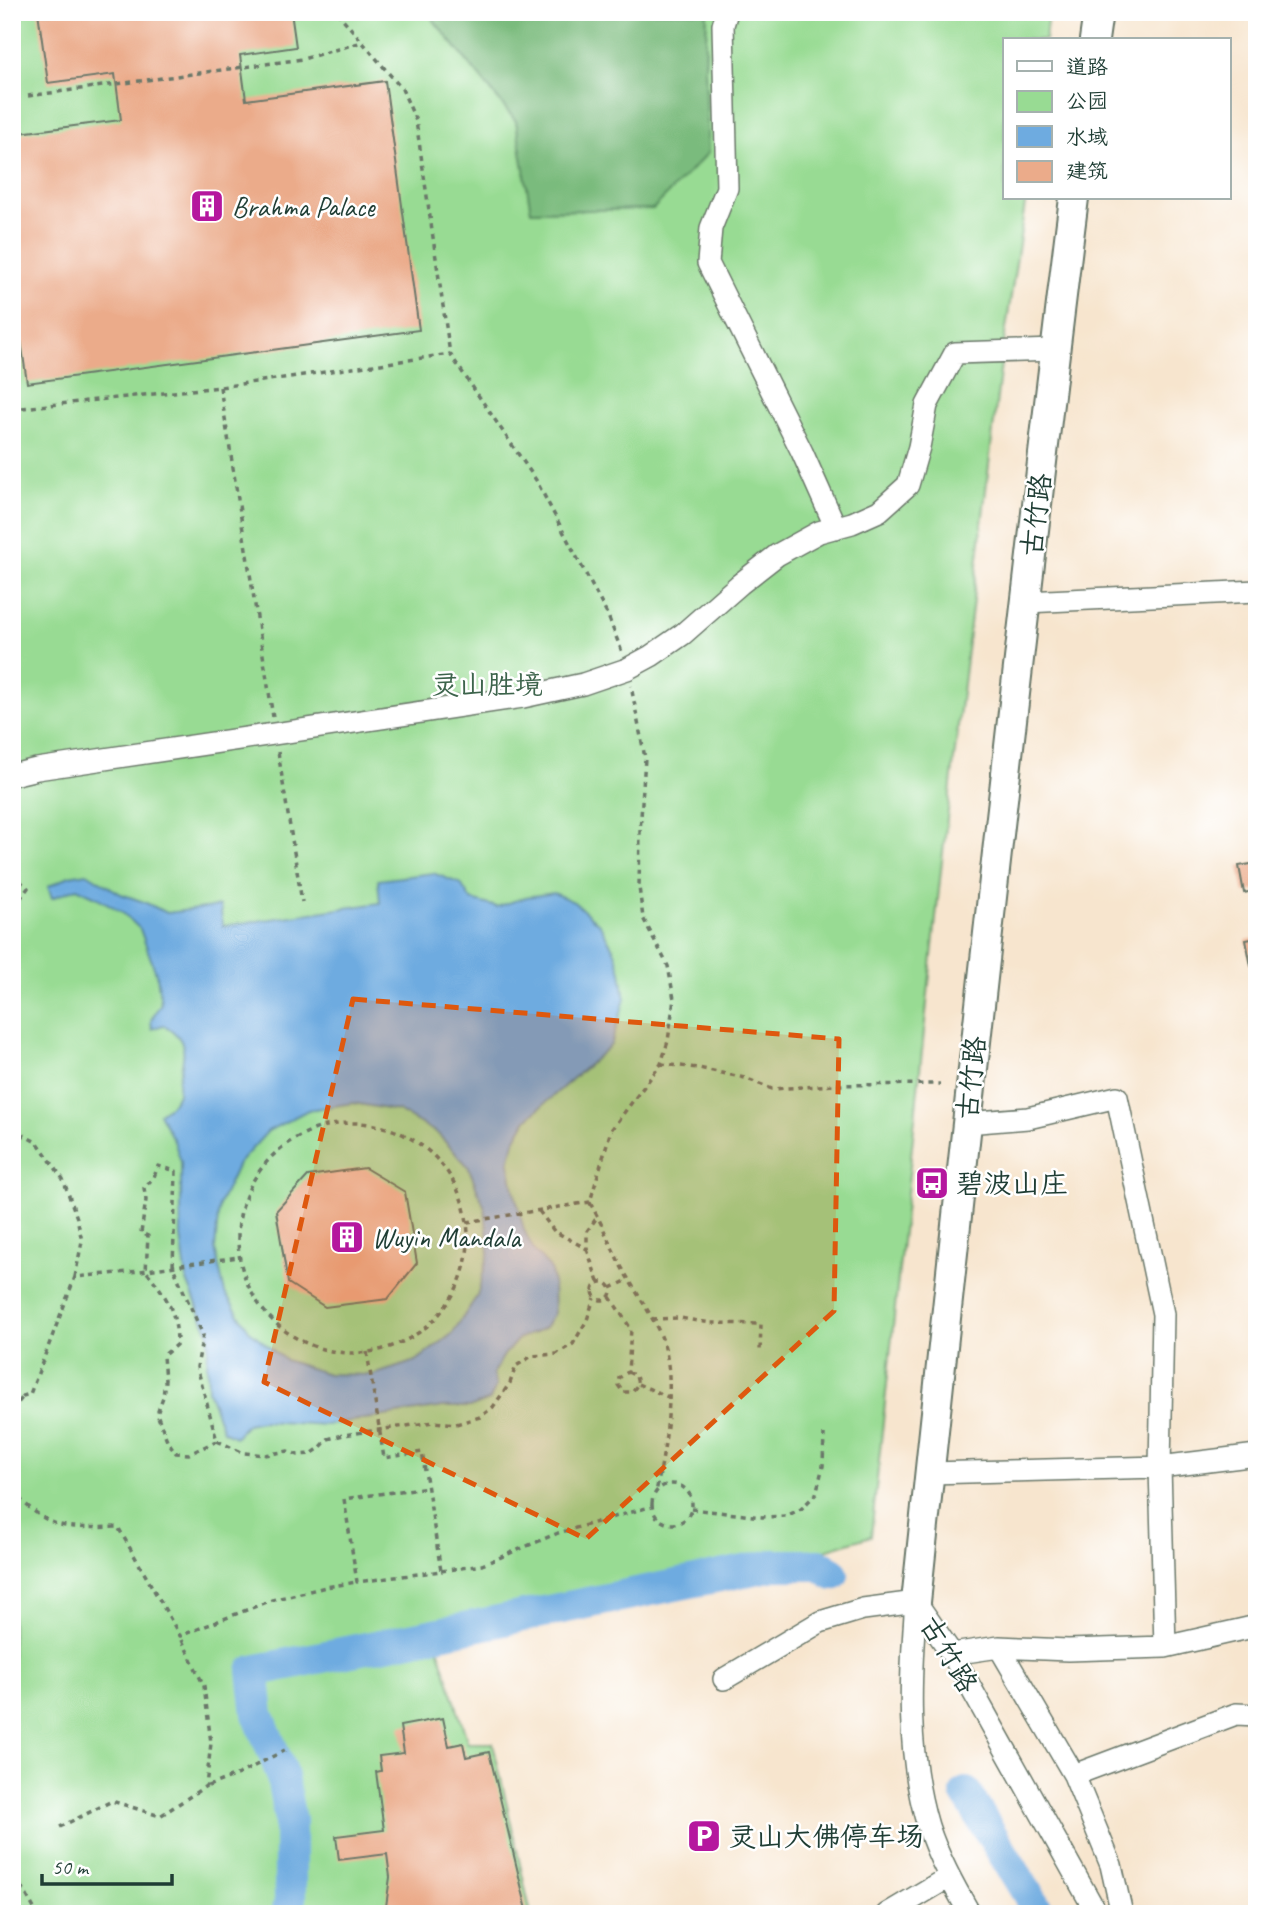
<svg xmlns="http://www.w3.org/2000/svg" width="1269" height="1926" font-family="Caveat,'LXGW WenKai TC',sans-serif">
<style>
.green{fill:#98db93;stroke:#5c8c64;stroke-width:2}
.forest{fill:#7abb7d;stroke:#4c7c58;stroke-width:2}
.water{fill:#6eabe0;stroke:#46748a;stroke-width:2;fill-rule:evenodd}
.lines{fill:none;stroke-linecap:round;stroke-linejoin:round}
.river{stroke:#6eabe0;stroke-width:32}
.building{fill:#ebab8a}
.minor-casing{stroke:#6b786a;stroke-width:24}
.major-casing{stroke:#6b786a;stroke-width:32}
.path{stroke:#6b786a;stroke-width:3.5;stroke-dasharray:5 5;stroke-linecap:butt}
.minor{stroke:#fff;stroke-width:21}
.major{stroke:#fff;stroke-width:28}
.marked{fill:#de580e;fill-opacity:0.2;stroke:#de580e;stroke-width:5;stroke-dasharray:14 9;stroke-linejoin:round}
.labels{text-anchor:middle;dominant-baseline:central;stroke-width:5;stroke-linejoin:round;paint-order:stroke}
.poi-label{font-size:28px;fill:#1f3d34;stroke:#fff;text-anchor:start}
.street-label{font-size:28px;fill:#1f3d34;stroke:#fff}
.park-label{font-size:28px;fill:#3d644c;stroke:#fff}
</style>
<rect width="100%" height="100%" fill="#fff"/>
<filter id="ink" filterUnits="userSpaceOnUse"><feTurbulence type="fractalNoise" baseFrequency=".0143" numOctaves="2"/><feDisplacementMap in="SourceGraphic" scale="14" xChannelSelector="R" yChannelSelector="G"/><feConvolveMatrix kernelMatrix="1 2 1 2 8 2 1 2 1" color-interpolation-filters="sRGB"/></filter>
<filter id="wash" filterUnits="userSpaceOnUse"><feTurbulence type="fractalNoise" baseFrequency=".00686" numOctaves="4" result="noise"/><feDisplacementMap in="SourceGraphic" scale="28" xChannelSelector="R" yChannelSelector="G"/><feGaussianBlur stdDeviation="1.57" result="paint"/><feColorMatrix in="noise" values="0 0 0 0 0 0 0 0 0 0 0 0 0 0 0 0 0 1.4 0 .05"/><feComposite in="paint" operator="in"/></filter>
<g filter="url(#wash)">
<rect width="100%" height="100%" fill="#f7e5ce"/>
<path class="green" d="M12,12H427L516,121L532,211L653,209L705,68L707,12H1048L1045,40H1005V198H1026L1002,355L942,861L871,1536L802,1557L433,1631L468,1743H493L531,1914H12Z"/>
<path class="forest" d="M427,12H707L705,68L708,153L653,209L531,211L516,121Z"/>
<path class="water" d="M87,873L121,894L144,902L167,913L220,906L223,926L380,903L378,880L433,873L461,884L471,900L497,907L526,897L554,893L574,902L600,925L615,952L621,972L625,999L611,1045L527,1119L514,1142L509,1162L514,1190L524,1230L534,1251L550,1268L553,1282L554,1313L545,1328L518,1339L504,1355L493,1374L496,1386L490,1400L472,1407H443L326,1425L262,1421L247,1424L235,1437L223,1431L208,1390L207,1366L209,1334L187,1281L181,1237V1162L174,1141L159,1113C167,1108 175,1103 178,1093C179,1088 177,1082 179,1077C186,1053 188,1038 163,1025L152,1029L151,1020L161,1003L157,976L140,929L122,912L96,897L77,888L52,898L48,887L69,876ZM353,1103L398,1111L437,1133L468,1166L485,1208L489,1252L477,1296L452,1334L416,1361L373,1375L328,1374L285,1360L250,1331L225,1293L215,1249L219,1205L238,1164L268,1131L308,1110Z"/>
<g class="lines">
<path class="river" d="M966,1793L1040,1914
M286,1914L290,1903V1820L281,1772L258,1714L253,1671L774,1565H820L833,1574"/>
</g>
<g id="blocks">
<path class="building" d="M38,12H291L296,47L240,55L246,100L385,81L419,330L27,383L12,277V134L121,120L115,74L48,83Z
M1257,863V890L1244,893L1239,866Z
M1257,938V965L1251,966L1246,940Z
M365,1168L405,1192L417,1263L388,1299L325,1307L288,1283L276,1211L308,1176Z
M443,1718L449,1746L463,1743L466,1757L489,1752L528,1914H385L390,1877L387,1854L339,1860L336,1836L384,1830L376,1772L381,1771L379,1756L404,1753L400,1726Z"/>
</g>
</g>
<g filter="url(#ink)">
<use href="#blocks" fill-opacity="0" stroke="#6b786a" stroke-width="2"/>
<g class="lines">
<g class="minor-casing">
<path id="minor" d="M727,12L723,25L727,188L711,228L708,263L802,452L836,528
M1026,602L1257,591
M12,775L37,769L523,697L583,684L627,669L651,656L683,634L740,584L777,555L819,532L852,523L879,511L908,485L919,447L927,405L955,353L1055,350
M966,1123L1028,1118L1117,1097L1163,1314L1160,1467L1165,1647
M930,1473L1160,1467L1257,1455
M916,1602L952,1654L1097,1914
M916,1602C910,1676 906,1753 928,1826C938,1857 954,1886 970,1914
M999,1647L1068,1650L1165,1647L1257,1626
M952,1654L999,1647L1074,1775L1111,1865L1122,1914
M724,1679L820,1622L863,1609L916,1602
M1074,1775L1236,1714L1257,1715
M887,1914L949,1877"/>
</g>
<g class="major-casing">
<path id="major" d="M1094,40L1098,12
M916,1602C965,1133 1016,665 1074,198"/>
</g>
<path class="path" d="M337,12L402,89L416,121L450,354L536,480L608,616L622,652
M28,96L303,59L362,42
M220,387L273,717
M12,409L220,387L450,354
M278,752L302,902
M12,874L28,888L12,910
M661,1064L699,1068L745,1078L772,1089L834,1085L940,1084
M238 1238a115 115 0 1 1 230 0a115 115 0 1 1-230 0Z
M12,1129L38,1143L63,1179L77,1218L82,1241L75,1277
M590,1203C602,1223 610,1245 621,1266C634,1290 650,1311 661,1336C678,1375 665,1451 656,1492
M539,1211L554,1231L587,1249V1231L598,1216
M467,1222L590,1202L611,1130L661,1064L668,1041L674,999L668,966L643,918L639,887L640,832L645,758L631,686
M587,1249L598,1282
M593 1291a9 9 0 1 1 18 0a9 9 0 1 1-18 0Z
M611,1288L628,1280
M610,1297L631,1329L628,1372
M652,1319L680,1318L711,1323L761,1324L760,1352
M367,1352L384,1458L422,1452L441,1571L357,1582L344,1499L428,1487
M628,1372L636,1376L638,1384L632,1392H623L618,1385L619,1378Z
M638,1384L668,1397
M12,1399L30,1394L75,1277L140,1271L238,1257
M12,1410L22,1398
M217,1441L189,1454L176,1453L167,1440L157,1414L163,1397L165,1380L163,1356L177,1344C177,1312 166,1295 146,1271L148,1236L141,1233L146,1200L144,1188L154,1177L158,1166L176,1171L173,1267L203,1335L197,1367L217,1441L244,1453L265,1455L288,1451L298,1455L311,1454L320,1448L328,1439L343,1435L434,1422L456,1424L480,1417L493,1407L510,1383L516,1366L532,1356L556,1354L573,1344L587,1320L594,1298
M652 1504a20 20 0 1 1 40 0a20 20 0 1 1-40 0Z
M12,1491C24,1503 36,1515 52,1522C68,1530 101,1527 118,1527L180,1636L272,1600L326,1587L357,1582
M691,1509L762,1517L786,1516L801,1509L816,1494L823,1466L824,1434
M441,1571L482,1565L558,1533L653,1506
M208,1786L241,1773L285,1750
M60,1827L112,1801L160,1816L206,1786L211,1743L204,1686L180,1636
M12,1869L37,1914"/>
<use href="#minor" class="minor"/>
<use href="#major" class="major"/>
</g>
</g>
<path class="marked" d="M353,999L839,1039L834,1311L586,1539L264,1382Z"/>
<defs>
<g id="building-square" transform="scale(1.75)"><rect x="-9" y="-9" width="18" height="18" rx="4" fill="#b5179e" stroke="#fff"/><path d="M-4-6H4V6H1V3H-1V6H-4ZM-2.5-4.3h1.7v1.8h-1.7ZM.8-4.3h1.7v1.8H.8ZM-2.5-1h1.7V.8h-1.7ZM.8-1h1.7V.8H.8Z" fill="#fff"/></g>
<g id="bus-square" transform="scale(1.75)"><rect x="-9" y="-9" width="18" height="18" rx="4" fill="#b5179e" stroke="#fff"/><path d="M-5-6H5V4H4V6H2V4H-2V6H-4V4H-5ZM-3.5-4V0h7V-4ZM-3.5 1.2v1.5H-2V1.2ZM2 1.2v1.5H3.5V1.2Z" fill="#fff"/></g>
<g id="parking-square" transform="scale(1.75)"><rect x="-9" y="-9" width="18" height="18" rx="4" fill="#b5179e" stroke="#fff"/><path d="M-3.5-5.5H1a3.5 3.5 0 0 1 0 7H-1V5.5H-3.5ZM-1-3.4V-.6H.8a1.4 1.4 0 0 0 0-2.8Z" fill="#fff"/></g>
</defs>
<g fill-rule="evenodd">
<use href="#building-square" x="207" y="206"/>
<use href="#bus-square" x="932" y="1183"/>
<use href="#building-square" x="347" y="1237"/>
<use href="#parking-square" x="704" y="1836"/>
</g>
<g class="labels">
<g class="poi-label">
<text x="232" y="206">Brahma Palace</text>
<text x="956" y="1183">碧波山庄</text>
<text x="372" y="1237">Wuyin Mandala</text>
<text x="728" y="1836">灵山大佛停车场</text>
</g>
<g class="street-label">
<text transform="translate(1036 515) rotate(-83)">古竹路</text>
<text transform="translate(971 1078) rotate(-84)">古竹路</text>
<text transform="translate(949 1654) rotate(59)">古竹路</text>
</g>
<g class="park-label">
<text x="487" y="684">灵山胜境</text>
</g>
</g>
<rect width="1269" height="1926" fill="none" stroke="#fff" stroke-width="42"/>
<rect x="1003" y="38" width="228" height="161" fill="#ffffff" stroke="#a5b1ae" stroke-width="2"/>
<rect x="1017" y="61" width="35" height="10" fill="#ffffff" stroke="#a5b1ae" stroke-width="2"/>
<text x="1066" y="74" font-size="21" fill="#1f3d34">道路</text>
<rect x="1017" y="91" width="35" height="21" fill="#98db93" stroke="#a5b1ae" stroke-width="2"/>
<text x="1066" y="108" font-size="21" fill="#1f3d34">公园</text>
<rect x="1017" y="126" width="35" height="21" fill="#6eabe0" stroke="#a5b1ae" stroke-width="2"/>
<text x="1066" y="144" font-size="21" fill="#1f3d34">水域</text>
<rect x="1017" y="161" width="35" height="21" fill="#ebab8a" stroke="#a5b1ae" stroke-width="2"/>
<text x="1066" y="178" font-size="21" fill="#1f3d34">建筑</text>
<path d="M42 1874v10h130v-10" fill="none" stroke="#1f3d34" stroke-width="3.5"/>
<text x="52" y="1874" font-size="21" fill="#1f3d34" stroke="#ffffff" stroke-width="5" paint-order="stroke">50 m</text>
</svg>
